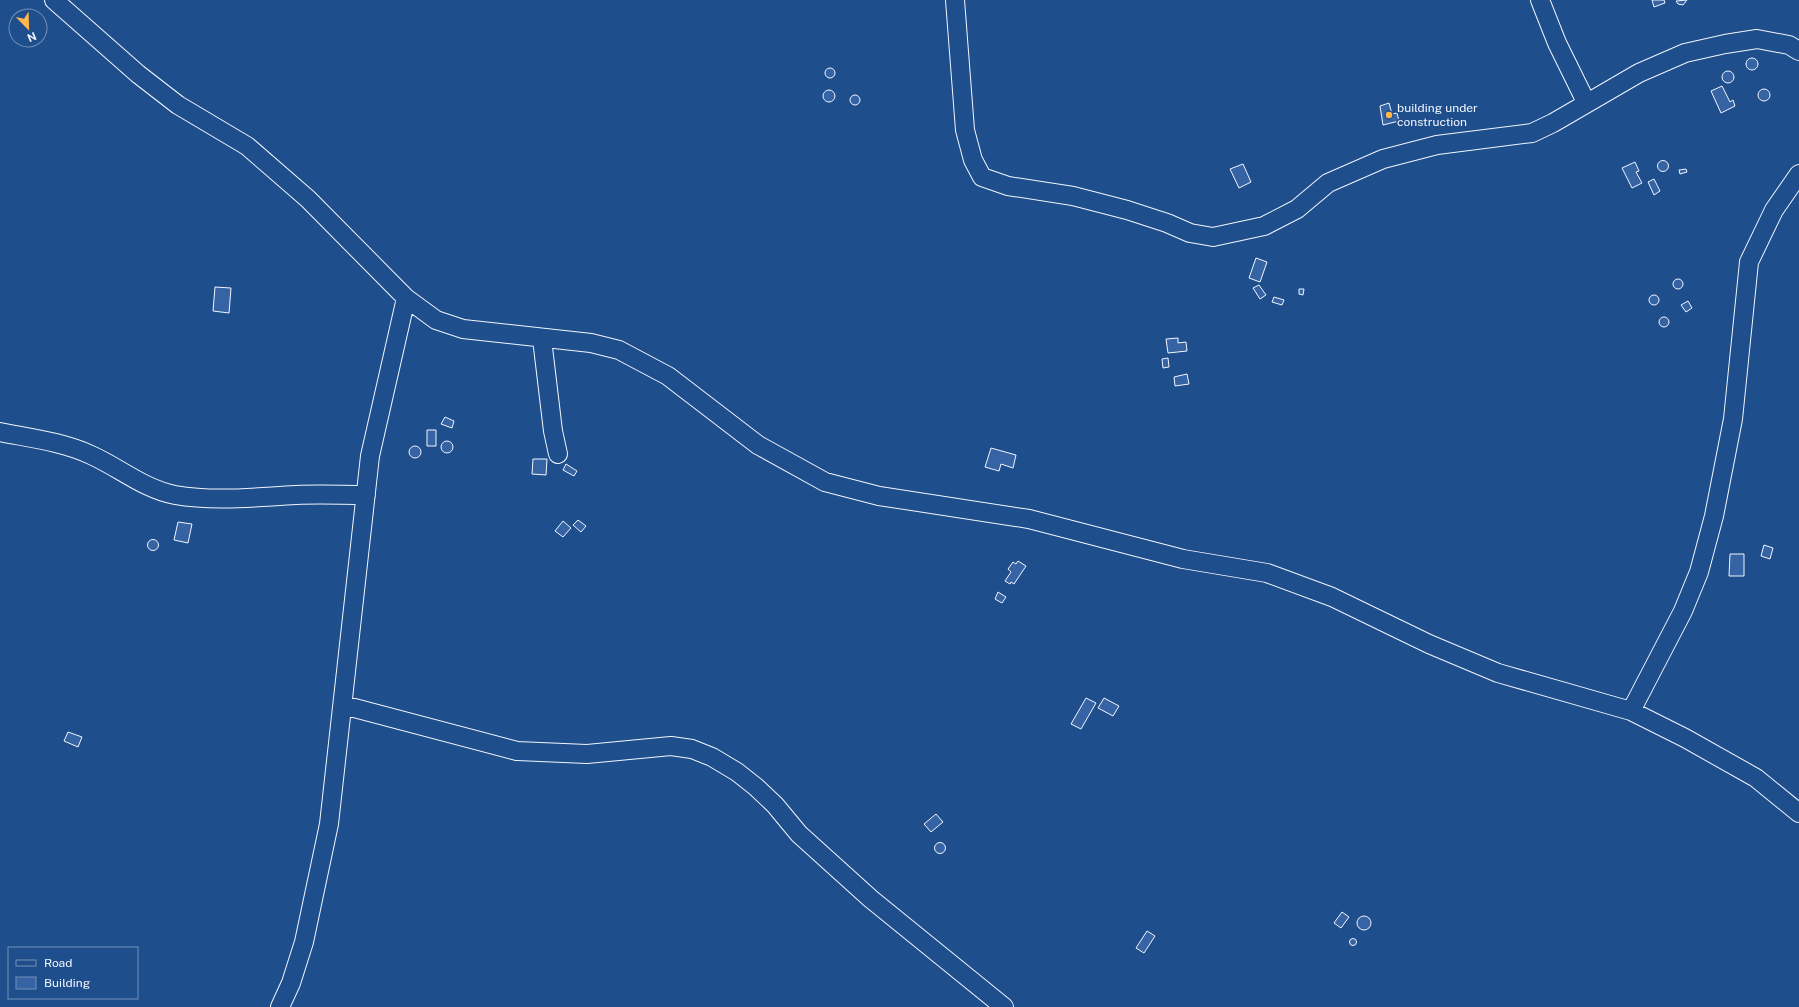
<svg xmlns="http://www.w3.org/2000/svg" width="1799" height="1007" font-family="'Public Sans',sans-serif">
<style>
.building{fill:#3563a3;stroke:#f2f6ff}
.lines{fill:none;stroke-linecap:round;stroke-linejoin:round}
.minor-casing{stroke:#f2f6ff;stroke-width:20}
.minor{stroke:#1f4e8c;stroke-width:18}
.poi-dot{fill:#ffb74d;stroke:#1f4e8c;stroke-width:1.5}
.labels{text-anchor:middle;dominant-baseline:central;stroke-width:3;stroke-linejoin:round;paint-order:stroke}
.poi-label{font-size:12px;fill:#f2f6ff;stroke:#1f4e8c;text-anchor:start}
</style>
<rect width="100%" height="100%" fill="#1f4e8c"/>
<path class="building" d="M1652,0H1664L1665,3L1654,7Z
M1687,0L1683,5L1678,4L1676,1Z
M1746 64a6 6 0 1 1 12 0a6 6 0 1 1-12 0Z
M825 73a5 5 0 1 1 10 0a5 5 0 1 1-10 0Z
M1722 77a6 6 0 1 1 12 0a6 6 0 1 1-12 0Z
M1722,86L1730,102L1733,100L1735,106L1721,113L1711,91Z
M1758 95a6 6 0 1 1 12 0a6 6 0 1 1-12 0Z
M823 96a6 6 0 1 1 12 0a6 6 0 1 1-12 0Z
M850 100a5 5 0 1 1 10 0a5 5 0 1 1-10 0Z
M1389,103L1392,114L1397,113L1399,121L1383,125L1380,106Z
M1657.5 166a5.5 5.5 0 1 1 11 0a5.5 5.5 0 1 1-11 0Z
M1635,162L1639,171L1636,172L1642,183L1632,188L1622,168Z
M1243,164L1251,182L1239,188L1230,169Z
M1686,169L1687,172L1680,174L1679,170Z
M1654,179L1660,191L1654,195L1648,182Z
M1256,258L1267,262L1260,282L1249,278Z
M1673 284a5 5 0 1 1 10 0a5 5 0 1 1-10 0Z
M1259,285L1266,295L1260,299L1253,288Z
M215,287L231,288L229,313L213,311Z
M1299,289H1304L1303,295L1299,294Z
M1649 300a5 5 0 1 1 10 0a5 5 0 1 1-10 0Z
M1274,297L1284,300L1282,305L1272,302Z
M1688,301L1692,308L1686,312L1681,305Z
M1659 322a5 5 0 1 1 10 0a5 5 0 1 1-10 0Z
M1178,338V343L1186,342L1187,351L1168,353L1166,339Z
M1168,358L1169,367L1163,368L1162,359Z
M1187,374L1189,384L1175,386L1174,377Z
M445,417L454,421L452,428L441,424Z
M427,430H436V446H427Z
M441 447a6 6 0 1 1 12 0a6 6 0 1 1-12 0Z
M409 452a6 6 0 1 1 12 0a6 6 0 1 1-12 0Z
M991,448L1016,455L1013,468L1001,464L999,471L985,467Z
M533,459H547L546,475L532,474Z
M566,464L577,471L574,476L563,470Z
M578,520L586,526L581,532L573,525Z
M563,521L571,528L563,537L555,531Z
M178,522L192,524L188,543L174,540Z
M147.5 545a5.5 5.5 0 1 1 11 0a5.5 5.5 0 1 1-11 0Z
M1764,545L1773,548L1770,559L1761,556Z
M1730,554H1744V576H1729Z
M1018,561L1026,566L1014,584L1011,582L1010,584L1005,581L1011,572L1008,569L1013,562L1016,564Z
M998,592L1006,597L1002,603L995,599Z
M1086,698L1096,703L1081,729L1071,724Z
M1104,698L1119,706L1113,716L1098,708Z
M68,732L82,737L78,747L64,741Z
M936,814L943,822L931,832L924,824Z
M934.5 848a5.5 5.5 0 1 1 11 0a5.5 5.5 0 1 1-11 0Z
M1342,912L1349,917L1341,928L1334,923Z
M1357 923a7 7 0 1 1 14 0a7 7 0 1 1-14 0Z
M1147,931L1155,936L1144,953L1136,948Z
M1349.5 942a3.5 3.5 0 1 1 7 0a3.5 3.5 0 1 1-7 0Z"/>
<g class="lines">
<g class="minor-casing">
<path id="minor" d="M54,0L138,74L178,105L247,146L308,199L406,298L436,320L463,329L591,343L619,350L668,376L758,445L825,482L879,496L1029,519L1183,559L1267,573L1332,597L1429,644L1498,673L1631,711L1685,738L1756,778L1799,813
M955,0L965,130L973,160L982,177L1008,186L1073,196L1127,210L1167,223L1190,233L1213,237L1264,226L1297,209L1328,183L1383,159L1437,145L1532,133L1553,123L1639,73L1685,53L1725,44L1757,39L1789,45L1799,51
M1540,0L1557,43L1586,102
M542,339L553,431L558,454
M0,432C30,438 63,442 91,455C120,468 144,489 175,495C215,502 256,497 296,495C319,494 343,495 366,495
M343,705L517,751L587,754L671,746L692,749L712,757L737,772L756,787L775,805L799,834L871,899L1004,1007
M1631,711L1683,611L1699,572L1714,516L1733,419L1749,262L1774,210L1799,174
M280,1007L291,983L304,942L329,824L370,456L406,298"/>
</g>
<use href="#minor" class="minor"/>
</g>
<circle class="poi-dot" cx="1389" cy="115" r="4"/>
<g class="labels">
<g class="poi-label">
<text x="1397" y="108">building under<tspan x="1397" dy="14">construction</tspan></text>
</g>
</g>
<rect x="8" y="947" width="130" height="52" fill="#1f4e8c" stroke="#7391ba"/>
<rect x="16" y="960" width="20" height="6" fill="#1f4e8c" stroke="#7391ba"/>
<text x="44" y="967" font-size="12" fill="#f2f6ff">Road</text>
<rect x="16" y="977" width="20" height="12" fill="#3563a3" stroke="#7391ba"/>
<text x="44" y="987" font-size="12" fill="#f2f6ff">Building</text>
<g transform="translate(28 28) rotate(157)"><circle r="19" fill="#1f4e8c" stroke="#7391ba"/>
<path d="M0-3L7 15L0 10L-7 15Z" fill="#ffb74d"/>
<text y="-6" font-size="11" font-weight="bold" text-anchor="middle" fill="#f2f6ff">N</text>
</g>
</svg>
